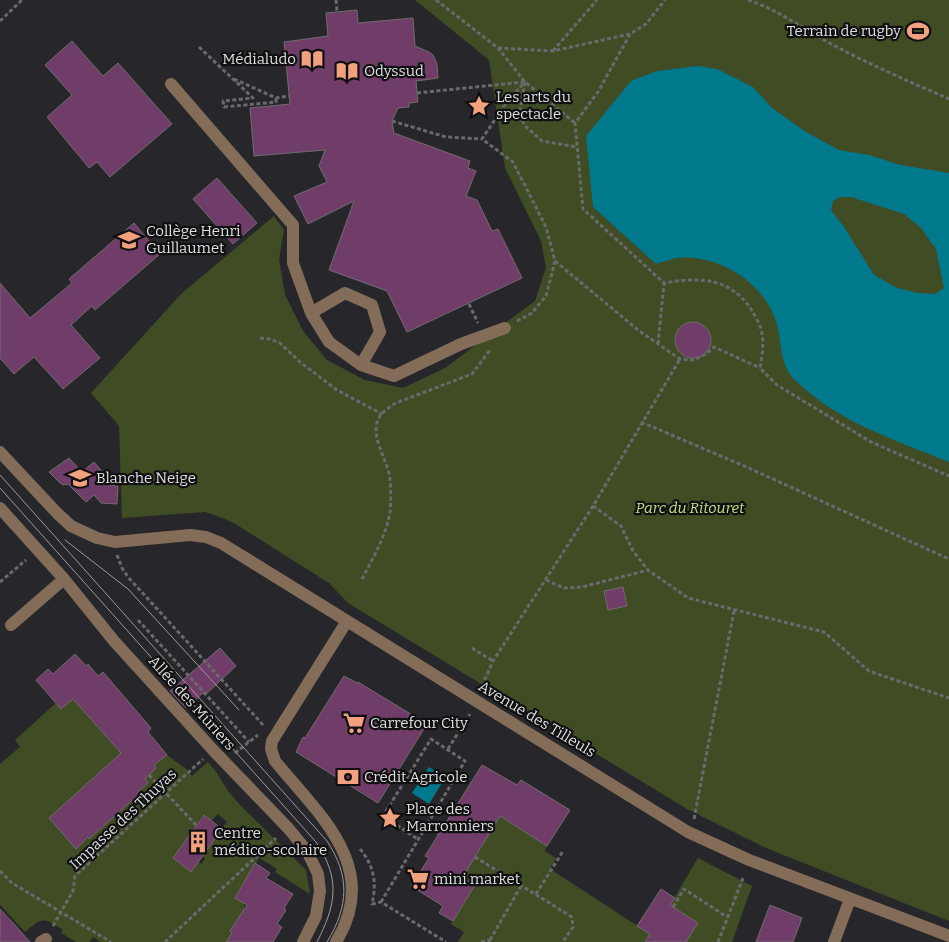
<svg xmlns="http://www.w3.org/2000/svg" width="949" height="942" font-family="Bitter,serif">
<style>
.green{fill:#3f4c24;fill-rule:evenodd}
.water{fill:#00798d;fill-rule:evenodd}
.building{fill:#703d68;stroke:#706c6f}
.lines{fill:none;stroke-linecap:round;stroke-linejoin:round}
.path{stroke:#6a6a6d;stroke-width:3;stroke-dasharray:4 2.5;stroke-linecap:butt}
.minor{stroke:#836d58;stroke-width:12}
.tram{stroke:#9a9a9c;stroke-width:1}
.labels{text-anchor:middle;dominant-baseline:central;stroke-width:4.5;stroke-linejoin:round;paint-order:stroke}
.poi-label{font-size:15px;fill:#dfdfe1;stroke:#101012;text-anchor:start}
.park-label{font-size:15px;font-style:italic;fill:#c0e084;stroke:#101012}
.street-label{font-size:15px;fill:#dfdfe1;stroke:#101012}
</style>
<rect width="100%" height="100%" fill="#27272b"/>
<path class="green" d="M415,0H949V921L766,848L687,809L348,603L329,583L234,523L217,516L205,512L122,518L119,426L91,393L181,294L274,216L284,230L279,259L285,295L303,331L327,360L365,380L403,388L445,368L535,301L546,267L541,241L505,168L489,60Z
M73,699L121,753L49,818L76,848L88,837L89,839L107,823L106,821L138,795L137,793L148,783L145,779L156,768L154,765L167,755L185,768L192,776L208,762L217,773L228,791L241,806L306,870L310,894L275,872L277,869L259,858L235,897L244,903L245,911L239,918L230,931L232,933L226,942H100L93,937L90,942H76L61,933L63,930C43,917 43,917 25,932L0,905V764L20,747L15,740L56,703L62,709ZM218,814L227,822L201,856L205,858L202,864L198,862L191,872L173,858L203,815L211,821Z
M500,816L547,846L545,851L556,858L550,869L650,934L645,942H458L464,932L451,924L475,886L462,877Z
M698,858L752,886L732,942H686L698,923L670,905Z"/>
<path class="water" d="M698,66L717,69L753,87L772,108L806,132L839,150L869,155L900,165L949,173V462C895,440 835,421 793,378C779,363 782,339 776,321C763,282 718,254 678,258C671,259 663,262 656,264L593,207L586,136L631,81L657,71ZM840,197H851L904,214L921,228L936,249L944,288L935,294L918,293L897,288L874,275L844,227L831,210L833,201Z
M429,767L445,778L429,804L412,793Z"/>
<path class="building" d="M357,10L358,23L413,18L415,46L429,52L433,55L437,64L438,78L416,81L418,102L409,103V107L398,108L392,121L394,133L470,161L468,168L476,171L466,196L477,200L492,231L498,229L522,278L407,332L387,291L329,270L354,201L308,224L294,196L327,182L319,166L325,150L254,156L250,108L290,104L284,42L328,36L326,13Z
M72,41L103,76L118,63L172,124L110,177L97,162L89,168L47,117L72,95L45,65Z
M217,178L257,223L233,244L193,199Z
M134,223L160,254L95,310L92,306L71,325L100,358L63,389L34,357L14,374L0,358V283L30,318L72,283L69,279Z
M675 340a18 18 0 1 1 36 0a18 18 0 1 1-36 0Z
M69,458L82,472L94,462L105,475L107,485L118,486L117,504L101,503L94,495L86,502L68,484L63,485L59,482L49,472Z
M623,587L627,606L608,610L604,591Z
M220,648L236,666L205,695L203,693L186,708L170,691Z
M75,654L86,666L88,664L98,676L103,672L151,728L148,732L167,755L154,765L156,768L145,779L148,783L137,793L138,795L107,823L89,839L88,837L76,849L49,818L121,753L73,699L61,709L36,680L48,669L53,674Z
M344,676L357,683L358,682L427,724L378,803L296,752L303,737L305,738Z
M482,765L517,785L521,780L570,810L547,846L500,816L462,878L475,885L453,921L439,913L443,906L411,886L429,858L425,856Z
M204,815L222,829L191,872L173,858Z
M255,863L270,873L266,878L293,894L284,908L286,910L277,924L282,927L273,942H226L232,933L230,931L247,905L235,898Z
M661,889L675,898L670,905L698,923L686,942H645L650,934L637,926Z
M770,905L802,918L793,942H756Z
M0,909L14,924L30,942H0Z"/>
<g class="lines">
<path class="path" d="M336,0L337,12
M436,0L498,48L525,82L575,123
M748,0C779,10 805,30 833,45C871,65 910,82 949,99
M0,21L22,0
M630,34L598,92L575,123L583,209L664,283C699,277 729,277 751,309C755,316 761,325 762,334C764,345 762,357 760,368L777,385L871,442L949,476
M199,47L253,98L223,101L224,107L276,102V98
M498,48L553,51L630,34L646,24L665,0
M553,51L597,0
M234,79L276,98L289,96
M525,82L520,110L524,125L542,141L577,147
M417,93L524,82
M392,121L446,137L482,139
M555,261L638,330L680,359L694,360L706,354L714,347L760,368
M469,304L478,323
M517,321L532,313L546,296L555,261L546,227L513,162L482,139L506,103L525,82
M260,338L270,339L280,343L300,362L337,390L382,414
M658,344L664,283
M641,422L742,465L949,559
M593,506L621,526L633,551L648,570L688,598L824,632L869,671L949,698
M117,555L122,568L128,577L264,726
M362,579C373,558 386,536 390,512C391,503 391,482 389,473C381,445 361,422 396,403L472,374L490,350
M546,580L564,588L582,587L648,570
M0,582L26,560
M138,620L249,742
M472,648L493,661
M482,686L493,661L593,506L680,359
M448,749L470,714
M235,753L258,735
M149,775L196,825
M694,819L734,611
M427,826L439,834
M360,849C374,866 377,882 372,904L381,902L446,942
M475,857L572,917L573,927L563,942
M0,871L12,883L111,942
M536,894L563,851
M381,902L465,761L431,739L383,816L419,840
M673,907L684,889L727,917
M53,926L73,891L75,876L203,759
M490,940L521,886
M165,942L276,838
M481,942L490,940L493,942
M718,942L743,878"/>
<path class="minor" d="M171,84L293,225V263L311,313L329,342L361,365L394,376L461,344L505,328
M311,313L345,293L372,305L380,332L361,365
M0,452L57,513L71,526L97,538L115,542L190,535L206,537L221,543L688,832L749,860L949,936
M0,508L64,579L114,641L213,750L288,828L307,851L318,874L320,891L316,916L303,942
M11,625L64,579
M41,942L46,939
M336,942C382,867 319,815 275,761L271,749L272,741L347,621
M834,942L850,899"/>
<path class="tram" d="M0,475L327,841C350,876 349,906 327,942
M0,488L316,842C341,879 336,905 317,942
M65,540L128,589L239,710"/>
</g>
<defs>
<g id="stadium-bare" transform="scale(1.725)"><path d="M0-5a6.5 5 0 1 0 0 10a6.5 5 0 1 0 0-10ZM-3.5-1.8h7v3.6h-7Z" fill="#f2a17e" stroke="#101012" stroke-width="2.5" paint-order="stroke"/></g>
<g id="library-bare" transform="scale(1.725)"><path d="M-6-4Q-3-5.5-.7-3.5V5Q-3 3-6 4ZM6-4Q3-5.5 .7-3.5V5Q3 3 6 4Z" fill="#f2a17e" stroke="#101012" stroke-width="2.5" paint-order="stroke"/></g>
<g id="sight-bare" transform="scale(1.725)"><path d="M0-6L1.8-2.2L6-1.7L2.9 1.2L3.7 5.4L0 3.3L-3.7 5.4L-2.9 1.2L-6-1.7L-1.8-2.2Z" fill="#f2a17e" stroke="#101012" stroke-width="2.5" paint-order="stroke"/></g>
<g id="school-bare" transform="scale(1.725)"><path d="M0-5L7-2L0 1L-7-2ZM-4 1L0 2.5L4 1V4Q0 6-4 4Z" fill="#f2a17e" stroke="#101012" stroke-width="2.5" paint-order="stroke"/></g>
<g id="supermarket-bare" transform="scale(1.725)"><path d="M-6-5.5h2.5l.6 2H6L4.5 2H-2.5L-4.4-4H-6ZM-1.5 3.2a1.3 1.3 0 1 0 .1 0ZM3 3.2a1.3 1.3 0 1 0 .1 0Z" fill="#f2a17e" stroke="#101012" stroke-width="2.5" paint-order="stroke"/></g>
<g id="bank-bare" transform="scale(1.725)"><path d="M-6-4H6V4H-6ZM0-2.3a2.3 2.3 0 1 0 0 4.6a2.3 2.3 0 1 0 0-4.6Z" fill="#f2a17e" stroke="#101012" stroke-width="2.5" paint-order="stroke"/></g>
<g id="building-bare" transform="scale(1.725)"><path d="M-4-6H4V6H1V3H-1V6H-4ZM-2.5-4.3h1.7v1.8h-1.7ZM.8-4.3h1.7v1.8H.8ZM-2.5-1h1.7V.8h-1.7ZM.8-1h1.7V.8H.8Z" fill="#f2a17e" stroke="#101012" stroke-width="2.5" paint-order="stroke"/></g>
</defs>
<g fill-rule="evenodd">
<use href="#stadium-bare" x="918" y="31"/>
<use href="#library-bare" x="312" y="59"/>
<use href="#library-bare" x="347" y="71"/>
<use href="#sight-bare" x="479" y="106"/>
<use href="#school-bare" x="129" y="240"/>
<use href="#school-bare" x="80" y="478"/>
<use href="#supermarket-bare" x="354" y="723"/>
<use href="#bank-bare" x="348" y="777"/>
<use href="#sight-bare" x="390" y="818"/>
<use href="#building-bare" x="198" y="842"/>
<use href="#supermarket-bare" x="418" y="879"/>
</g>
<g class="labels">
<g class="poi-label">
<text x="901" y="31" text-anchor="end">Terrain de rugby</text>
<text x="296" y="59" text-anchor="end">Médialudo</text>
<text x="364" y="71">Odyssud</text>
<text x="496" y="97">Les arts du<tspan x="496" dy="17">spectacle</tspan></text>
<text x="146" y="231">Collège Henri<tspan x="146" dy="17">Guillaumet</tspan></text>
<text x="96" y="478">Blanche Neige</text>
<text x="370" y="723">Carrefour City</text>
<text x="364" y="777">Crédit Agricole</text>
<text x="406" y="809">Place des<tspan x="406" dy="17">Marronniers</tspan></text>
<text x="214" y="833">Centre<tspan x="214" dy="17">médico-scolaire</tspan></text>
<text x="434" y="879">mini market</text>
</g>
<g class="park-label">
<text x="690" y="508">Parc du Ritouret</text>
</g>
<g class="street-label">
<text transform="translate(192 703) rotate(48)">Allée des Mûriers</text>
<text transform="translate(537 719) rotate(31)">Avenue des Tilleuls</text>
<text transform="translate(123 819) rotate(-43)">Impasse des Thuyas</text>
</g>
</g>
</svg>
